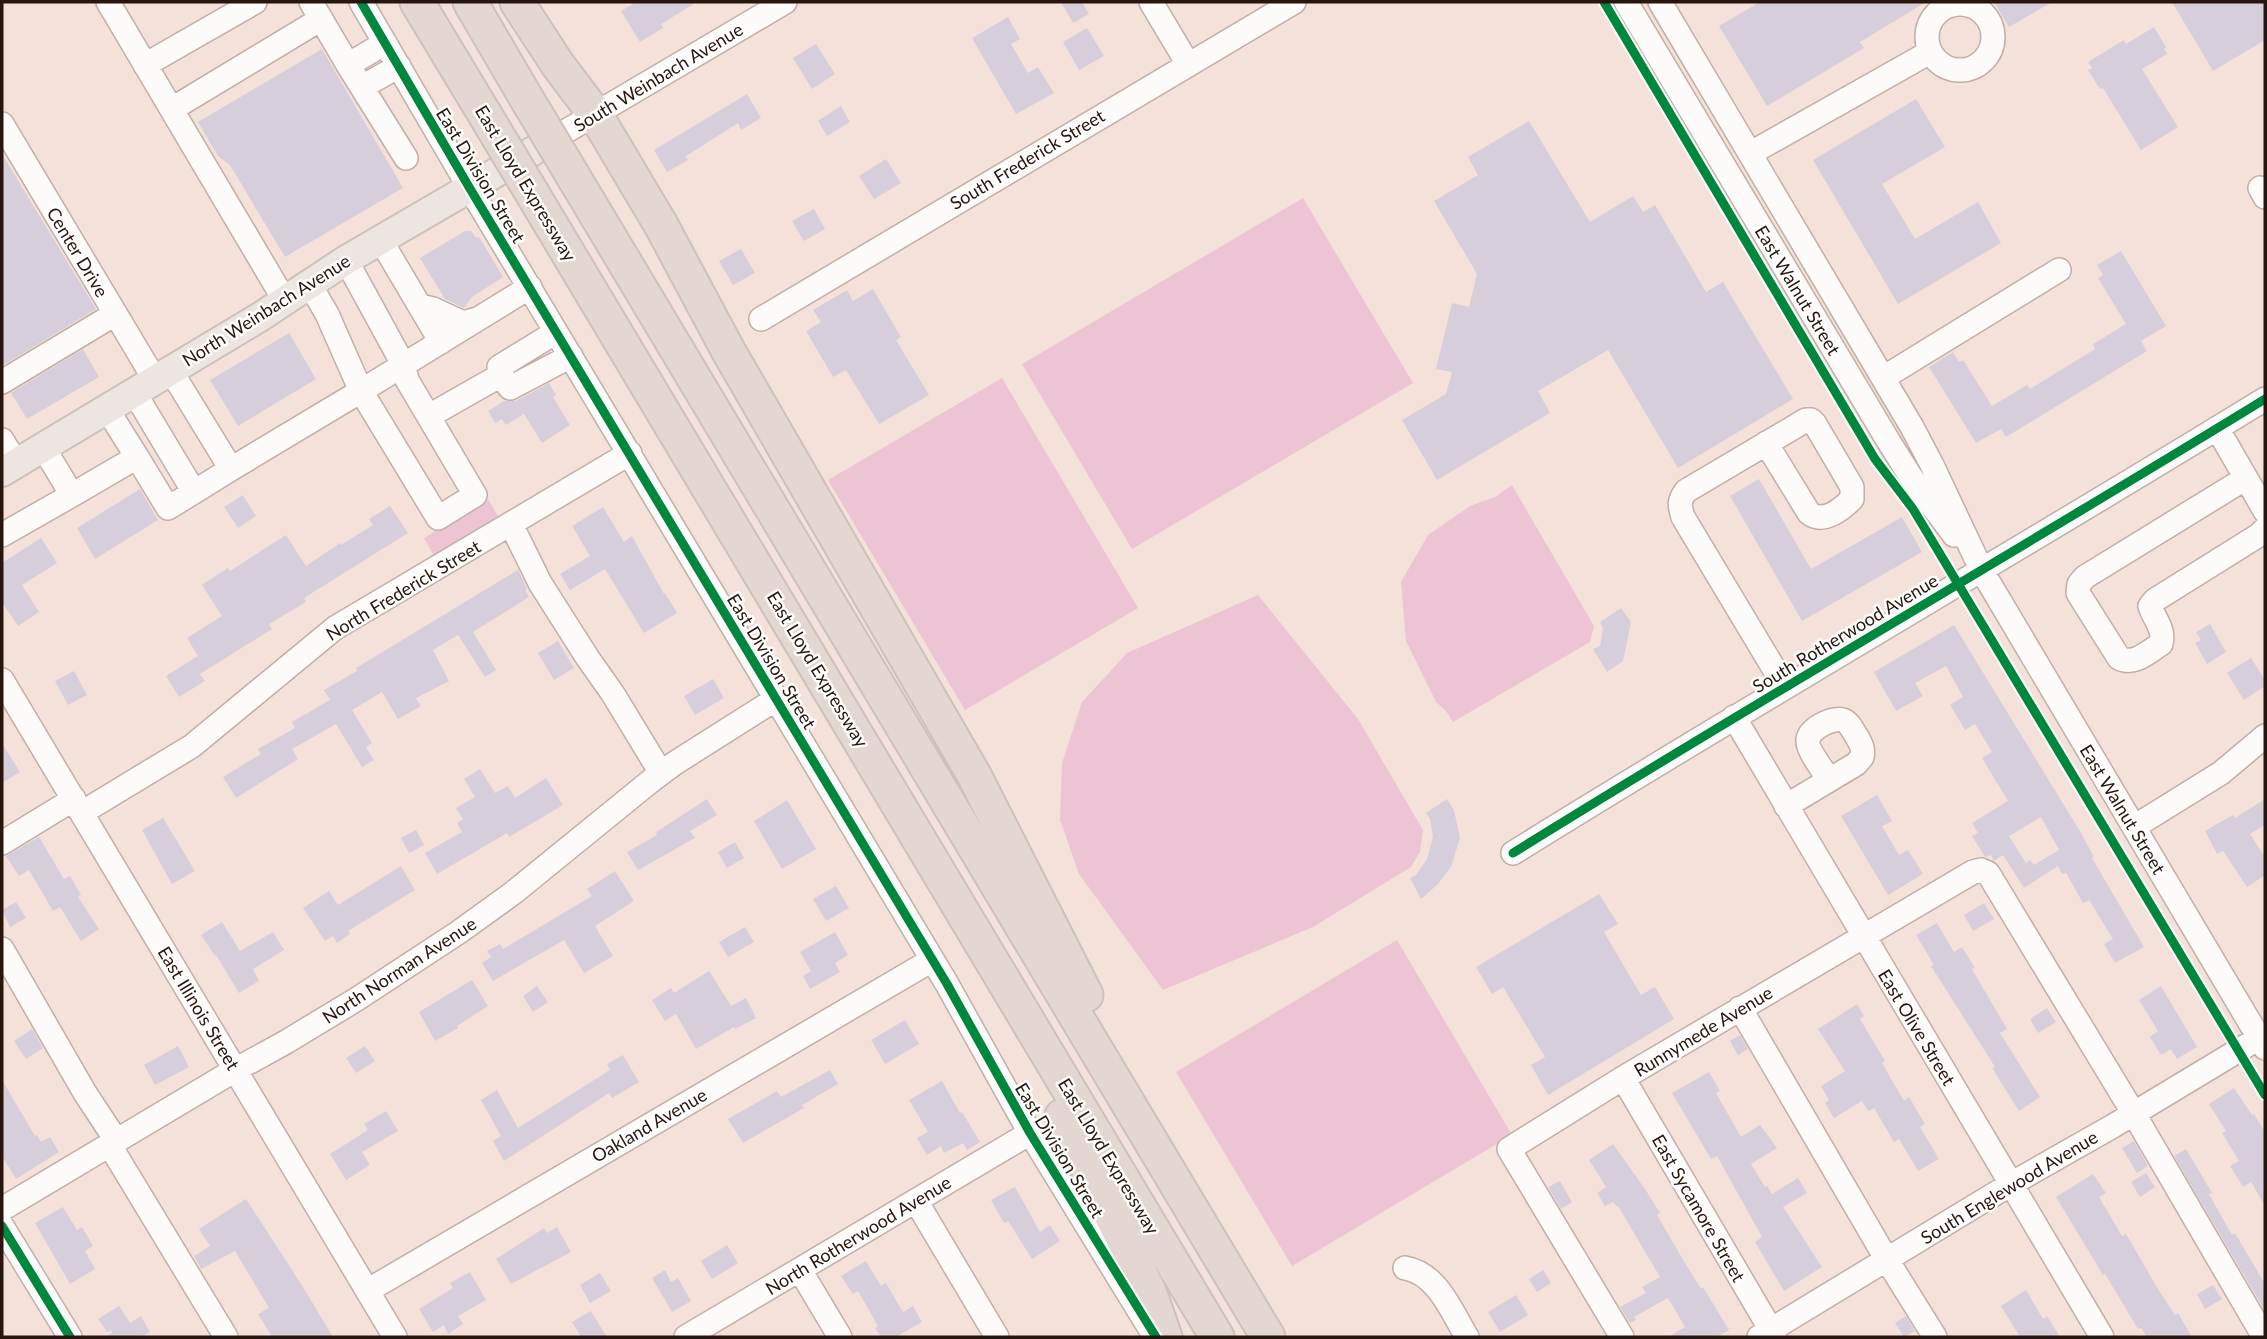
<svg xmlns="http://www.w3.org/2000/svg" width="2267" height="1339" font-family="Lato,sans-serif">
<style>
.green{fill:#ecc4d4}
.building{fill:#d6cedb;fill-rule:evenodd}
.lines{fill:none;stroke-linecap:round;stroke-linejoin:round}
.minor-casing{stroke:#c1afa7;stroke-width:26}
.major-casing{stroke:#ccc1bc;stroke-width:32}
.highway-casing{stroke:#ccc1bc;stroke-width:37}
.minor{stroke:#fdfbf9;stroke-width:23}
.major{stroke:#ede5e1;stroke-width:28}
.highway{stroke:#e4d6d1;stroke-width:33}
.highway-bridge-casing{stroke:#ccc1bc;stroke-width:37;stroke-linecap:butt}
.highway-bridge{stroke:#e4d6d1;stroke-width:33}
.cycleway-casing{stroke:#fff;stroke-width:13}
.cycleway{stroke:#00873e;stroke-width:9}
.labels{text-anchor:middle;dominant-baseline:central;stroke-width:5;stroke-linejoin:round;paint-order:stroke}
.street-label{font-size:18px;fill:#28150d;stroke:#fff}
</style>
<rect width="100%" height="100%" fill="#f4e2da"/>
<path class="green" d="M1303,198L1413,383L1132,549L1022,364Z
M1002,378L1138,608L965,710L828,480Z
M1512,485L1594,626L1590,642L1453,722L1446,711L1436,702L1406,641L1401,582L1428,535L1470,506L1495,497Z
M488,499L498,516L434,556L424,538Z
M1258,595L1358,719L1423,830L1420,852L1411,867L1313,927L1163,990L1079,874L1060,820L1062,763L1082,702L1127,653Z
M1397,940L1512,1135L1292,1266L1176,1072Z"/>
<path class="building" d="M636,2H697L661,24L663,28L640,42L621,11Z
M1061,2H1082L1089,14L1073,23Z
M1760,2H1926L1860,42L1864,48L1767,106L1719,26Z
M1994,2H2052L2009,27Z
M2172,2H2265V40L2213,71Z
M1008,17L1020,39L1011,44L1028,73L1038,67L1054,93L1016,114L972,38Z
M2154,27L2166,47L2164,49L2167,54L2142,69L2178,127L2141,150L2103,88L2100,89L2088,70L2092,68L2088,62L2124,40L2126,44Z
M1087,28L1104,56L1079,70L1063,42Z
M816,44L835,74L812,89L793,58Z
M322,49L403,188L285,257L230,165L218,156L198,122Z
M747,94L761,118L741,130L738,123L686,156L688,160L667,172L654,150Z
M1916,99L1945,147L1882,184L1915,239L1978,202L2001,243L1898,304L1813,160Z
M841,106L850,122L827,136L818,121Z
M1529,121L1590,222L1633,196L1643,212L1655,205L1706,292L1723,282L1793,399L1678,468L1608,350L1538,391L1550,413L1437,480L1402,420L1446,394L1452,372L1436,369L1452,303L1469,307L1477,274L1434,201L1478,175L1468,157Z
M2,154L96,309L2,366Z
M886,159L901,183L874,199L859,176Z
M814,209L825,229L804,241L792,221Z
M465,231H471L476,238L479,237L503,277L472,297L464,308L445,299L420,258Z
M741,249L755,273L733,285L719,261Z
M2121,251L2166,326L2141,341L2147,351L2006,437L2001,429L1976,443L1929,367L1953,352L1959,362L1963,360L1992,406L2027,385L2030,389L2095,349L2093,344L2126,324L2098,278L2103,275L2097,265Z
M873,289L901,337L896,340L929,395L879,424L846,370L833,377L806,331L821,322L813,310L847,290L853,301Z
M289,333L316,379L238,426L210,380Z
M83,349L99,377L27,419L11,393Z
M549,383L556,395L553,397L570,425L542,443L524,414L506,425L502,419L495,423L488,411L504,401H516Z
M1759,479L1811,569L1902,517L1922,552L1802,621L1730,496Z
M140,489L158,520L95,559L77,528Z
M243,495L256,516L238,528L224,507Z
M390,506L408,533L304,598L306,602L269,624L272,629L200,674L205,681L179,697L166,676L198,656L187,638L222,616L202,585L228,568L230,571L286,535L306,566L340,543L341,545L373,525L369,519Z
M603,507L624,542L632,536L664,594L665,593L677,613L644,633L605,569L570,590L560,574L590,556L572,526Z
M41,538L57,563L22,585L39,612L18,626L2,602V563Z
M518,570L527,589L525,590L529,597L473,632L496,670L485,677L458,635L433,650L449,681L416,698L421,706L398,719L382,692L352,710L372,743L366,747L374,760L362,767L336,724L292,749L298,759L236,798L223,777L261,754L258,749L295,728L292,722L330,700L324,690L357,671L356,668Z
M1621,608L1631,622L1623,661L1607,672L1593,649L1600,646L1603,628L1600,622Z
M2210,624L2226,652L2207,664L2195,643L2201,640L2196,632Z
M1954,625L2081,833L2094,857L2092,858L2144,947L2115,963L2104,944L2113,939L2089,900L2083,903L2066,873L2062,874L2058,866L2024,888L2003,855L1994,861L1991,855L1985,857L1972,836L1978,833L1972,823L2008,801L1982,758L1992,752L1975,724L1965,730L1950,705L1963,697L1946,666L1915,683L1923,696L1896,711L1874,672ZM2041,817L2059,850L2034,865L2030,860L2026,863L2009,836Z
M558,641L574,668L554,680L538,653Z
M2251,658L2265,680V686L2244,700L2227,673Z
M74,671L87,695L68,705L55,681Z
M713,679L724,698L695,715L684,696Z
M2,743L20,772L2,783Z
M480,769L495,793L508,786L515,798L546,778L563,805L509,837L507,833L437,874L425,853L462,832L457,823L463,819L456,808L475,797L464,779Z
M1877,795L1892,821L1882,826L1899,855L1908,850L1923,874L1888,895L1841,816Z
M707,799L717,815L690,831L695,838L638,870L627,852L657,835L656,832Z
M1447,799L1454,810L1460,838L1451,867L1437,885L1421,899L1410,878L1416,875L1427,859L1433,837L1430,819L1426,813Z
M2265,799V825L2250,834L2265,857V875L2247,887L2223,851L2217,854L2205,831L2233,815L2235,818Z
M787,800L816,849L782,869L754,821Z
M163,818L195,871L172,884L142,830Z
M416,830L424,845L409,853L401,838Z
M39,837L64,879L70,876L81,895L78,897L99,929L81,941L60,907L53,911L29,870L19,876L6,856Z
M735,842L744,858L727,868L718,852Z
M401,866L415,890L348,931L350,934L337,943L333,936L325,941L303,908L329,891L338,905Z
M615,871L634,901L595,926L613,956L584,973L564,940L493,981L482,963L491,957L487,951L500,944L503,949L592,896L587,889Z
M836,886L849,908L826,921L813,899Z
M1599,894L1618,924L1604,932L1641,995L1655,987L1674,1019L1548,1095L1531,1065L1545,1057L1503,987L1492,994L1476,967Z
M16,902L26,918L10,927L2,910Z
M1984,903L1994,919L1973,931L1964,915Z
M222,922L240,951L273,932L284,950L253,969L259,981L239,993L216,955L215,956L201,935Z
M1937,923L1954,952L1962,947L1975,968L1972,969L2007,1029L2000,1033L2040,1097L2019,1111L1992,1068L1995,1067L1931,966L1934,965L1916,935Z
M745,927L754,942L728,957L719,942Z
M835,932L848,955L835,963L840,972L810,989L803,976L811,971L800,952Z
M709,971L731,1006L746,998L756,1018L735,1029L734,1027L696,1049L676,1014L665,1021L652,1000L671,988L674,993Z
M472,980L488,1006L457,1026L458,1028L435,1041L419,1012Z
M537,986L548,1002L533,1012L523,996Z
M2161,986L2197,1047L2177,1059L2171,1049L2161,1055L2150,1037L2158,1031L2139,1000Z
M1857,1004L1864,1016L1860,1019L1885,1061L1882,1063L1904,1101L1909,1097L1925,1124L1920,1127L1939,1159L1918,1171L1899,1139L1894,1142L1874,1108L1868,1111L1862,1101L1834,1118L1825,1103L1829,1100L1821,1086L1845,1071L1818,1029Z
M2047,1008L2056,1022L2038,1033L2030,1019Z
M905,1020L919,1044L885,1064L871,1040Z
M32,1029L43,1048L26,1059L14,1041Z
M1740,1035L1748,1049L1738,1055L1730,1041Z
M178,1046L189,1067L155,1085L144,1065Z
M365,1046L375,1061L356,1073L346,1058Z
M623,1055L639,1082L612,1098L609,1093L504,1161L493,1141L501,1136L481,1100L497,1090L518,1128L610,1070L607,1064Z
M830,1070L838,1084L802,1105L804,1108L743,1143L728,1119L777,1091L781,1097Z
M1709,1072L1720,1091L1716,1093L1741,1137L1760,1125L1777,1148L1751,1164L1765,1187L1767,1186L1772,1194L1798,1178L1807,1193L1783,1207L1822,1267L1784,1291L1755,1242L1762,1237L1717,1156L1711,1159L1672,1093Z
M2,1080L35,1136L37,1135L41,1142L50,1137L59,1152L16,1179L2,1156Z
M942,1081L960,1113L962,1112L980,1142L967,1150L963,1143L944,1153L941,1146L927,1155L917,1138L928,1132L909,1100Z
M2234,1088L2252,1115L2254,1114L2265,1132V1206L2251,1182L2243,1187L2230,1166L2239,1161L2222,1133L2226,1131L2209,1104Z
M386,1111L398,1131L362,1152L370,1165L346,1180L330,1154L368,1130L364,1124Z
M2134,1141L2148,1166L2137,1173L2122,1148Z
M1613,1144L1645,1189L1660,1213L1657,1215L1685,1263L1701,1289L1703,1287L1729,1330L1717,1337H1668L1685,1327L1668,1298L1634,1317L1636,1320L1630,1323L1620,1307L1646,1293L1642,1287L1660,1277L1618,1206L1617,1207L1613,1202L1605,1206L1597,1193L1606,1187L1589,1160Z
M2186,1149L2212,1193L2209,1194L2232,1235L2235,1233L2265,1284V1311L2174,1156Z
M2146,1173L2155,1187L2140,1197L2131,1182Z
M2093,1174L2106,1193L2099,1197L2122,1236L2126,1234L2158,1289L2175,1315L2178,1313L2192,1337H2147L2141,1328L2138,1329L2105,1274L2103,1275L2056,1197Z
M1560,1181L1572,1202L1561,1209L1548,1187Z
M1015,1187L1040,1232L1050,1225L1060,1241L1032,1259L1008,1221L1004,1223L991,1200Z
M246,1199L303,1287L333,1337H272L258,1314L269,1308L235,1251L201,1269L194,1256L210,1246L199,1229Z
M63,1207L77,1230L82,1227L93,1246L85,1251L95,1269L70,1284L35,1223Z
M557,1227L571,1252L511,1284L496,1259L544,1228L547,1233Z
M727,1245L738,1263L712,1279L701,1261Z
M866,1261L881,1286L886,1283L903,1312L913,1306L922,1322L896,1337H881L875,1328L878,1326L858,1291L853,1294L841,1276Z
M665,1270L671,1282L678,1278L691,1301L672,1312L652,1278Z
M1543,1270L1551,1283L1537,1292L1529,1279Z
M470,1272L486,1300L458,1316L463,1324L448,1334L444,1325L433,1332L419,1309L453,1288L450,1283Z
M600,1273L611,1291L590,1303L580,1285Z
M2213,1285L2222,1299L2205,1309L2197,1294Z
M2026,1290L2043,1319L2047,1316L2060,1337H2020L2001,1306Z
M1516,1295L1528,1315L1500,1332L1488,1312Z
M119,1306L130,1323L141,1316L150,1332L141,1337H105L112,1333L111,1330L107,1332L98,1319Z
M591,1311L607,1337H581L572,1322Z
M1906,1316L1915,1331L1904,1337L1895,1323Z"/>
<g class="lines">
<g class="minor-casing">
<path id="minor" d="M108,2L285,301
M361,2L469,187L947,984L1030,1133L1152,1332
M1151,2L1188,64
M1626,2L1889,442L1911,477L1954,535
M1660,2L1912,427L1932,465L1982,571L2265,1048
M1927 37a33 33 0 1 1 66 0a33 33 0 1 1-66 0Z
M321,19L348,65L385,43
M145,65L255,2
M348,65L406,158
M362,87L399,66
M172,109L321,19L311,2
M2,124L155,380
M541,146L785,2
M1751,153L1930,52
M2260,188L2265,197
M380,239L441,342
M346,260L404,366L407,380L475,495L438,518L361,391L530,287
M420,306L433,309L463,323L477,319
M761,319L1294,2
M556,332L499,367L501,375L510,388L571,356
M171,371L231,469L361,391L327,314L310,285
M1883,378L2059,270
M2,382L115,314
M107,409L137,457
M429,416L501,375
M2217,428L2265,511
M2,440L16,463
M1766,443L1809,513C1823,524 1841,510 1852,499V487L1815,424L1811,420H1806L1686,491C1679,500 1679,505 1683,517L1785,687
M43,447L72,495L137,457L168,508L194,492L134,392
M2246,478L2085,577L2079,584L2078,593L2119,658C2134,666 2148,652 2161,644C2165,629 2154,619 2150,606L2155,600L2259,535L2265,529
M194,492L231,469
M511,524L540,583L587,657L613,694L661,773
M2,535L72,495
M2,680L395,1337
M1734,717L2102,1337
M1786,806L1856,764L1862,757C1864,749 1861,744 1857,737C1853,731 1850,723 1843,720C1832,717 1808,729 1808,741C1807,750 1824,771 1829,780
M83,812L192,746L335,628L630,453
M2134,827L2221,773L2265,736
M2,843L74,799
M1513,853C1762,698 2016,552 2265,399
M2,949L85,1093L116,1140
M1740,1008L1887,1260L1935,1337
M1623,1078L1775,1337
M109,1144L226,1337
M916,1201L997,1337
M2,1209L235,1070L286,1042L357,999L459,932L513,893L652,780L675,763L776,699
M2,1226L70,1337
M1405,1268C1437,1273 1452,1312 1467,1337
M800,1270L840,1337
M367,1291L932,960
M686,1337L1030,1133
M1622,1337L1509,1149L1623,1078L1973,872L1981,870L1988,873L2134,1114L2264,1337
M1759,1337L2011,1184L2113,1126L2259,1038"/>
</g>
<g class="major-casing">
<path id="major" d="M2,472L260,317L346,260L533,151"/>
</g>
<g class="highway-casing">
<path id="highway" d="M417,2L490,123
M470,2L528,101
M517,2L558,65L595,114L661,225L729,352L974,775L1086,995
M573,176L1268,1337
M532,193L1217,1337
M1062,1116L1149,1291L1165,1337"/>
</g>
<use href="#minor" class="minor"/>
<use href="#major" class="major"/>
<use href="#highway" class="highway"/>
<g class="highway-bridge-casing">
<path id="highway-bridge" d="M528,101L573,176
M490,123L532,193"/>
</g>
<use href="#highway-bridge" class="highway-bridge"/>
<g class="cycleway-casing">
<path id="cycleway" d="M361,2L469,187L947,984L1030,1133L1156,1337
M1604,2L1875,459L1913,509L2265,1095
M1513,853C1762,698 2016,552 2265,399
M2,1226L70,1337"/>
</g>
<use href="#cycleway" class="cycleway"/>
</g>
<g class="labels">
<g class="street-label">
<text transform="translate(658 77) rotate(-31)">South Weinbach Avenue</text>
<text transform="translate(1027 159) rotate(-31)">South Frederick Street</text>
<text transform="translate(481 175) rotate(59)">East Division Street</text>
<text transform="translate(526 183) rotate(59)">East Lloyd Expressway</text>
<text transform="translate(78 252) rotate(59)">Center Drive</text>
<text transform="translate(1798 290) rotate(59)">East Walnut Street</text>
<text transform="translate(266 310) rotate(-32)">North Weinbach Avenue</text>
<text transform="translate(403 590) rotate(-31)">North Frederick Street</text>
<text transform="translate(1845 633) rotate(-31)">South Rotherwood Avenue</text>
<text transform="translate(772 661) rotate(59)">East Division Street</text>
<text transform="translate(818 669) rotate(59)">East Lloyd Expressway</text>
<text transform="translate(2123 809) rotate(59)">East Walnut Street</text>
<text transform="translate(399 970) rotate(-33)">North Norman Avenue</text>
<text transform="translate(199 1008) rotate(59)">East Illinois Street</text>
<text transform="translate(1917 1027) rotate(59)">East Olive Street</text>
<text transform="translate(1703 1031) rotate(-31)">Runnymede Avenue</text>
<text transform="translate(649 1125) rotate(-30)">Oakland Avenue</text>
<text transform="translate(1060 1150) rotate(59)">East Division Street</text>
<text transform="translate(1109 1156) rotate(59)">East Lloyd Expressway</text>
<text transform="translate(2009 1187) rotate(-31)">South Englewood Avenue</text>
<text transform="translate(1699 1208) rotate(60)">East Sycamore Street</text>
<text transform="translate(858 1235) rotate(-31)">North Rotherwood Avenue</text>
</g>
</g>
<rect width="2267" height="1339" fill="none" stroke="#28150d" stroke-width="7"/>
</svg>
